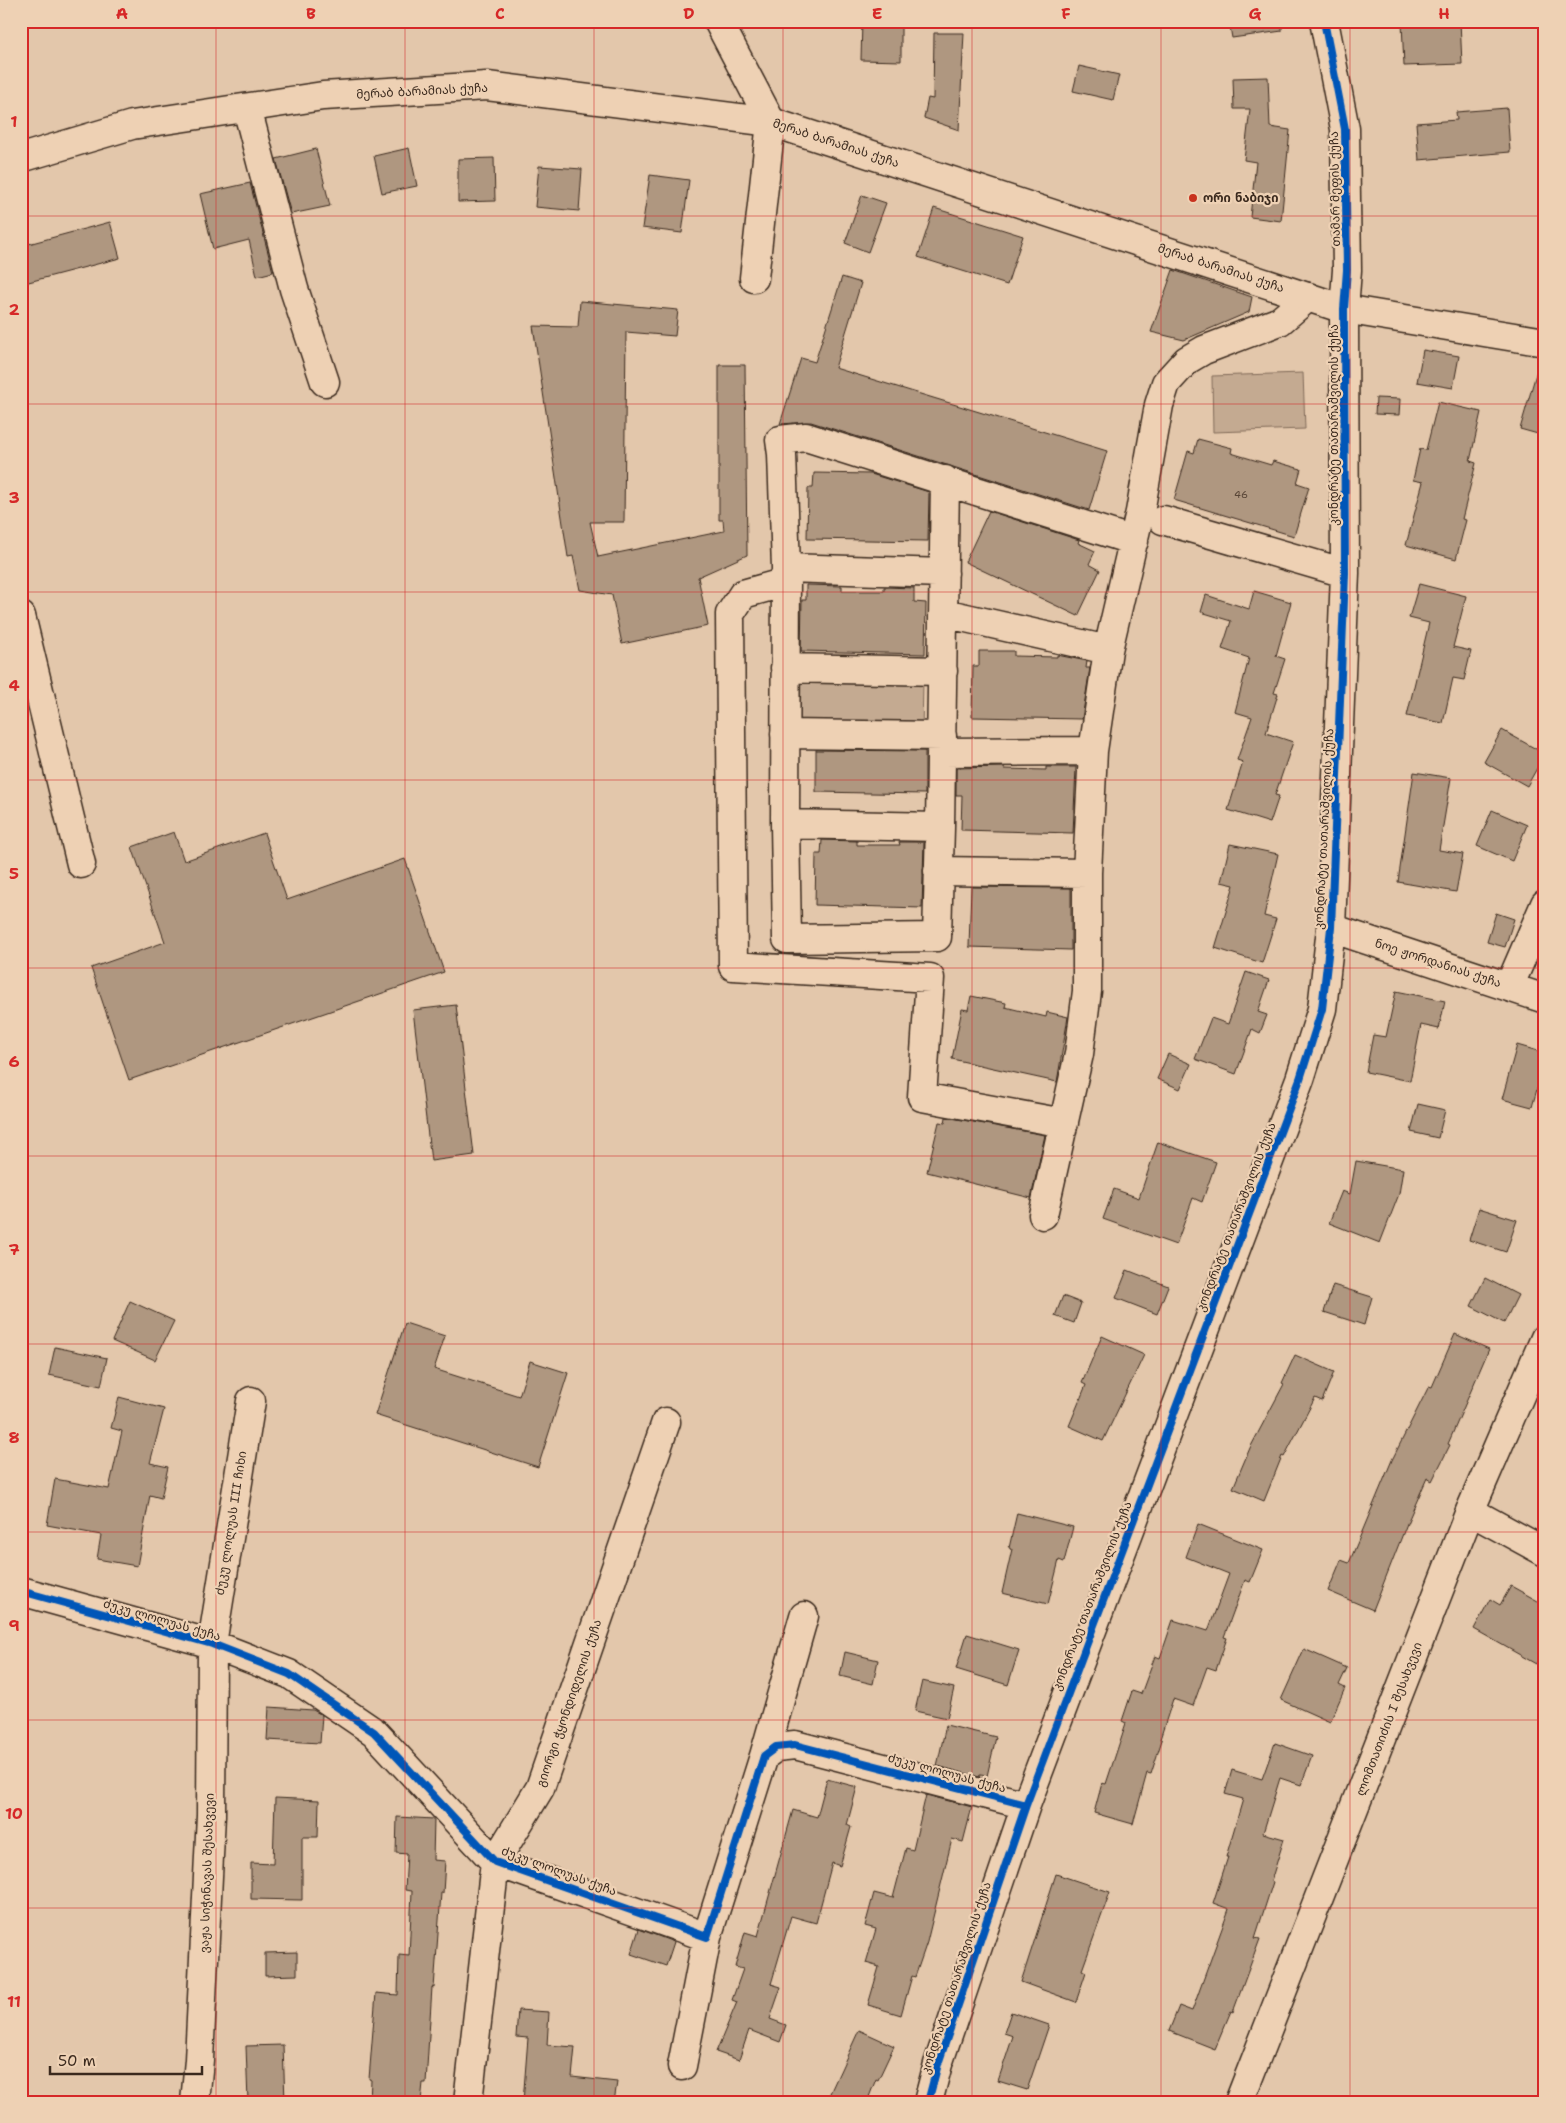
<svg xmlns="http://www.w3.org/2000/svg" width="1566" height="2123" font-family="'Shantell Sans','Noto Sans Georgian',sans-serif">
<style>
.green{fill:#c4aa91;stroke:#806a58}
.building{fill:#af9780;stroke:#3b2a1e}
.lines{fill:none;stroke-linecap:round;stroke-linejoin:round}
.minor-casing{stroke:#3b2a1e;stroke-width:31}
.major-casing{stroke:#3b2a1e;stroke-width:31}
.minor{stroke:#eed1b4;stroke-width:28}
.major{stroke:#eed1b4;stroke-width:28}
.cycleway-casing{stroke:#eed1b4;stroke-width:11}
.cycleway{stroke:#0057b8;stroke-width:8}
.grid{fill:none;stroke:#d62828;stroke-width:1;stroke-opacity:0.55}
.poi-dot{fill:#c8321e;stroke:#eed1b4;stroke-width:2}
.labels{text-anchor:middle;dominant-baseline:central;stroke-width:4.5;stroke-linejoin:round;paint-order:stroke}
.number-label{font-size:10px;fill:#584536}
.street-label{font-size:12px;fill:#3b2a1e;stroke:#eed1b4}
.poi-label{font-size:12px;font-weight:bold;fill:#3b2a1e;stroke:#eed1b4;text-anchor:start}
.neatline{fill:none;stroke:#d62828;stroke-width:2}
.grid-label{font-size:16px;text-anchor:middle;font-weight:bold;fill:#d62828}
</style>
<rect width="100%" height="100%" fill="#e3c7ab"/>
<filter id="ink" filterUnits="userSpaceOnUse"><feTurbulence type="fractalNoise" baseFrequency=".02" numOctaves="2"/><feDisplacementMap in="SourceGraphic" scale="10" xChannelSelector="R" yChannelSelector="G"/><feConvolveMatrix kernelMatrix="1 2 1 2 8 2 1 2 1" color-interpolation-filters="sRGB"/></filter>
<g filter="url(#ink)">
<path class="green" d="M1303,373L1305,429L1213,432L1212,376Z
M801,678L923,680L922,731L800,730Z"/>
<path class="building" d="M862,21H901V61L861,60Z
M1229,21H1282V31L1232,38Z
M1460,21L1462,64L1404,66L1402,23Z
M934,33H964L959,130L924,118L928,98L933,99Z
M1079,66L1119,75L1113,100L1073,91Z
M1268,77L1270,127L1290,130L1281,221L1250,217L1256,162L1244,160L1250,109H1234L1233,78Z
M1507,108L1510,152L1419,160L1416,123L1457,120L1456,112Z
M409,148L417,186L382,193L374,156Z
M316,149L330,206L291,214L276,159Z
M494,158L495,201L458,202V159Z
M539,166L582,169L579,211L535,207Z
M650,175L689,180L682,233L642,228Z
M250,183L273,272L257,276L249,240L213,249L200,194Z
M862,195L886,203L868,252L845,243Z
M934,208L1023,236L1007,285L918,257Z
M110,222L120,258L21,284V246Z
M1173,270L1252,297L1249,312L1184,340L1151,332Z
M842,277L861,283L835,368L1107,451L1089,510L811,422L780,424L801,358L815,362Z
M580,301L678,310L675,336L626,332L624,522H590L598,557L724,531L723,520H719V365H745L747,555L698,577L708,626L622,644L612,595L580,590L573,556L568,557L533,326L578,327Z
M1423,350L1459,356L1453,388L1417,382Z
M1540,360H1545V436L1520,429Z
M1376,398L1400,399L1399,415L1375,414Z
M1438,402L1481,412L1470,461L1476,463L1462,519L1466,520L1456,559L1406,545L1423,482L1413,480L1420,449L1426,450Z
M1198,439L1232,448L1231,453L1271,465L1273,461L1301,469L1297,483L1309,487L1294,536L1174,500L1188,451L1194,453Z
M814,473L871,474L929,492L928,541L807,539L808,488H813Z
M989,511L1079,540L1078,543L1095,551L1089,564L1100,570L1078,616L965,562Z
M1419,584L1466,596L1453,647L1471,651L1464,680L1453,678L1443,723L1407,716L1429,623L1409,618Z
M806,585L842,586V591H884V587L914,588V602L926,603L925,654L801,651L802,600H806Z
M1254,591L1291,602L1276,656L1285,659L1274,693L1278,694L1266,733L1293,742L1275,795L1279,796L1270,823L1228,810L1243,762L1237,760L1252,717L1235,712L1249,658L1222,649L1231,621L1201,612L1206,595L1249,609Z
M979,651H1014V656L1057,657V655L1087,661L1086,668H1090L1082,719L972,717L973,666H979Z
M1502,730L1545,754L1527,786L1484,762Z
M816,750L925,751V794L816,792Z
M1004,767V769L1046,770V767H1076L1073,833L961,830L962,795H956V768Z
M1414,772L1451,778L1439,850L1463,854L1456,892L1398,882Z
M1492,810L1527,825L1512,861L1477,846Z
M174,832L184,861L264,833L287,900L405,859L444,972L129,1080L91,968L165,942L132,847Z
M822,840L857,841V845H900L899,842H924L922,908L815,905L816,854H821Z
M1230,844L1278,854L1264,916L1276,919L1262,963L1215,948L1234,885L1221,882Z
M971,887L1071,888V950L969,947Z
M1496,913L1514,919L1505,947L1487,942Z
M1246,972L1269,980L1258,1012L1267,1015L1260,1033L1252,1029L1236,1074L1195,1059L1211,1018L1228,1024Z
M1396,991L1445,1001L1439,1029L1421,1025L1410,1081L1366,1072L1373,1035L1386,1037Z
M971,996L1006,1003L1005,1007L1046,1017L1047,1012L1068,1017L1057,1082L952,1059L962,1009L968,1010Z
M456,1005L474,1155L431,1161L413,1010Z
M1517,1045L1545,1053V1061L1532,1107L1502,1099Z
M1168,1054L1191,1064L1180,1089L1157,1079Z
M1418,1104L1445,1110L1438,1138L1411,1132Z
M946,1117L1045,1135L1031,1198L927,1172L939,1122L945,1123Z
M1158,1142L1216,1162L1202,1202L1193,1198L1176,1245L1103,1219L1114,1189L1139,1198Z
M1356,1161L1403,1169L1399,1194L1380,1243L1329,1223L1342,1191L1350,1194Z
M1479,1208L1517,1220L1506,1252L1469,1240Z
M1127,1270L1168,1286L1157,1314L1116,1298Z
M1485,1278L1518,1295L1504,1323L1471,1306Z
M1333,1285L1372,1297L1364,1325L1324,1312Z
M1063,1296L1081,1303L1074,1323L1055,1316Z
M130,1301L174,1321L155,1360L112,1341Z
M405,1323L445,1336L434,1369L519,1396L530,1361L568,1373L538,1467L375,1415Z
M1455,1334L1489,1349L1448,1444L1450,1445L1432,1481L1427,1478L1408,1521L1373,1610L1328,1591L1341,1560L1349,1563L1392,1460L1429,1386L1432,1387Z
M1102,1336L1144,1355L1103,1441L1069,1426L1086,1385L1082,1383Z
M55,1347L107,1358L101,1386L49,1375Z
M1295,1355L1334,1372L1322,1401L1315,1398L1284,1457L1282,1456L1264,1501L1233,1488L1250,1448L1284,1384L1282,1383Z
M119,1397L164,1409L150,1463L168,1467L161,1498L150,1495L137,1566L97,1559L101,1535L47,1525L55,1479L109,1489L122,1431L111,1428Z
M1017,1513L1073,1527L1064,1562L1059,1560L1048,1604L1002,1593L1012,1549L1009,1548Z
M1198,1524L1263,1550L1250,1582L1245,1580L1224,1637L1227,1638L1216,1670L1207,1667L1193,1706L1173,1699L1160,1739L1162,1740L1151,1774L1147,1773L1133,1824L1094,1813L1102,1783L1106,1784L1126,1723L1122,1721L1132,1691L1141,1694L1155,1656L1160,1658L1173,1620L1208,1631L1229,1574L1186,1557Z
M1511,1586L1545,1605V1648L1536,1664L1474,1629L1490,1599L1500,1605Z
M967,1634L1019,1650L1008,1685L956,1669Z
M1304,1649L1347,1668L1339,1685L1345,1688L1330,1722L1281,1700Z
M845,1652L878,1660L873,1684L840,1676Z
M922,1681L954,1688L947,1718L915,1711Z
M269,1707L313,1710L322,1715L320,1743L267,1740Z
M946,1725L996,1737L987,1776L980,1775L979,1777L937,1766Z
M1275,1743L1312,1756L1301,1785L1280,1778L1263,1833L1284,1839L1271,1881L1273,1882L1255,1938L1260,1939L1233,2012L1231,2011L1215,2049L1169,2031L1179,2006L1192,2011L1229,1909L1213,1903L1228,1857H1226L1243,1799L1225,1794L1232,1770L1262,1779Z
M827,1779L857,1787L847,1825L851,1827L840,1866L832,1863L816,1923L791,1916L771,1984L781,1987L770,2019L786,2025L780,2042L749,2030L739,2060L716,2052L737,2002L732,2000L743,1969L735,1967L745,1932L758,1936L793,1810L817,1817Z
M926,1795L972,1807L963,1842L952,1839L927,1942L915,1977L912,1976L901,2015L868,2005L879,1967L866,1963L876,1929L865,1926L874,1893L893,1898L906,1848L913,1850Z
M275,1798L319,1800L318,1837H302V1900L251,1899V1863L273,1864Z
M397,1817L434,1819L433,1860L445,1861L443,1893H441L434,1988L432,1987L426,2083H423L421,2102H370L371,2080L369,2079L376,1993L398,1995L399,1955L409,1956L412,1891L405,1890L407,1854L396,1853Z
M1056,1874L1110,1892L1082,1970L1086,1972L1076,2002L1021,1982Z
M639,1929L674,1942L666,1966L631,1954Z
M297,1952V1975L265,1976V1953Z
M518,2010L549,2012L547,2045L575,2047L572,2077L617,2082L614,2102H523L528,2038L516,2037Z
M1011,2012L1049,2025L1027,2090L998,2081L1013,2036L1004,2033Z
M859,2030L894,2046L878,2080L876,2079L867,2102H826Z
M283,2045L285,2102H248L246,2046Z"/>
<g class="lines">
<g class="minor-casing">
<path id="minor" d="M718,21L771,122L754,278
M247,108L294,289L325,382
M945,480L940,827L785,824L786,568L782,454L780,440L806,437L1134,541
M1163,520L1345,573
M786,568L944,573
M786,582L743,594L730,614L733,966L930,978L922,1097L1064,1123
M944,613L1108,650
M21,616L81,864
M785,668L943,671
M785,734L942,736
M942,752L1093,751
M785,824L787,939L937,937L940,827
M938,871L1087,873
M1331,928L1545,999
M1509,987L1545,904
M1043,1215L1079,1054L1087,991V873L1093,751L1108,650L1140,512L1159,405L1166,383L1187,360L1204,350L1280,321L1308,297
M1470,1511L1545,1552
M21,1591L212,1644L289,1674L374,1732L495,1862L707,1937L764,1756L776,1747L795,1745L1026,1805
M764,1756L804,1616
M682,2066L707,1937
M195,2102L199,2060L211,1815L212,1644L251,1401
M468,2102L495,1862L540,1788L666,1422
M928,2102L938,2064L1026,1805L1300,1079L1322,1009L1331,928L1345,573L1344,309L1347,270L1345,129L1324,21
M1239,2102L1470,1511L1545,1338"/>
</g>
<g class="major-casing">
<path id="major" d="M21,158L132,125L323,96L487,86L771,122L1344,309L1545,342"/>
</g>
<use href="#minor" class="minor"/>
<use href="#major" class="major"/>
<g class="cycleway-casing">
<path id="cycleway" d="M21,1591L212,1644L289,1674L374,1732L495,1862L707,1937L764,1756L776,1747L795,1745L1026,1805
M928,2102L938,2064L1026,1805L1300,1079L1322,1009L1331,928L1345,573L1344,309L1347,270L1345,129L1324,21"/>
</g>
<use href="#cycleway" class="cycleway"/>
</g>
</g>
<path class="grid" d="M216,21V2102M405,21V2102M594,21V2102M783,21V2102M972,21V2102M1161,21V2102M1350,21V2102M21,216H1545M21,404H1545M21,592H1545M21,780H1545M21,968H1545M21,1156H1545M21,1344H1545M21,1532H1545M21,1720H1545M21,1908H1545"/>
<circle class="poi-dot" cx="1193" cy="198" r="5"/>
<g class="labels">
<g class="number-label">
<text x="1241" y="494">46</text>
</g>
<g class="street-label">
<text transform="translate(422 91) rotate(-3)">მერაბ ბარამიას ქუჩა</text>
<text transform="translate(836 143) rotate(18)">მერაბ ბარამიას ქუჩა</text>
<text transform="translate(1335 189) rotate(-91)">თამარ მეფის ქუჩა</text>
<text transform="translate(1221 268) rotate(18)">მერაბ ბარამიას ქუჩა</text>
<text transform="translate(1334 425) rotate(-90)">კონდრატე თათარაშვილის ქუჩა</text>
<text transform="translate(1324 829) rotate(-87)">კონდრატე თათარაშვილის ქუჩა</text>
<text transform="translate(1438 963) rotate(18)">ნოე ჟორდანიას ქუჩა</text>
<text transform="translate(1236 1217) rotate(-69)">კონდრატე თათარაშვილის ქუჩა</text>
<text transform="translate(231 1523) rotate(-81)">ძუკუ ლოლუას III ჩიხი</text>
<text transform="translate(1092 1596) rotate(-69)">კონდრატე თათარაშვილის ქუჩა</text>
<text transform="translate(162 1620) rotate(16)">ძუკუ ლოლუას ქუჩა</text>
<text transform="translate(569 1703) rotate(-71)">გიორგი ჭყონდიდელის ქუჩა</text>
<text transform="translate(1389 1719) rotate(-69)">ლომთათიძის I შესახვევი</text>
<text transform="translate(947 1773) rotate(15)">ძუკუ ლოლუას ქუჩა</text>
<text transform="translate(559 1871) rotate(20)">ძუკუ ლოლუას ქუჩა</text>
<text transform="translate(207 1873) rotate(-88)">ვაჟა სიჭინავას შესახვევი</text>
<text transform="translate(956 1978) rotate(-72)">კონდრატე თათარაშვილის ქუჩა</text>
</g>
<g class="poi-label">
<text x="1203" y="198">ორი ნაბიჯი</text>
</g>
</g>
<rect width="1566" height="2123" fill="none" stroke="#eed1b4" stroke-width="55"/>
<path d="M50 2066v8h152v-8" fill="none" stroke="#3b2a1e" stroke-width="2.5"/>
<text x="58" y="2066" font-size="15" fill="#3b2a1e" stroke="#eed1b4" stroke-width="4" paint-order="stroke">50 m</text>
<rect x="28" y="28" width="1510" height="2068" class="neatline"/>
<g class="grid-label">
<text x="122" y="19">A</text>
<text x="311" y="19">B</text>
<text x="500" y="19">C</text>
<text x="689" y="19">D</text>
<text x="877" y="19">E</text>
<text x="1066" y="19">F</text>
<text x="1255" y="19">G</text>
<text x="1444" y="19">H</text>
<text x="14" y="127">1</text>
<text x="14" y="315">2</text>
<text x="14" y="503">3</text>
<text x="14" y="691">4</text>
<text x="14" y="879">5</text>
<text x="14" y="1067">6</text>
<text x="14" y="1255">7</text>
<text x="14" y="1443">8</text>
<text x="14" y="1631">9</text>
<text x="14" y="1819">10</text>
<text x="14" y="2007">11</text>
</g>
</svg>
